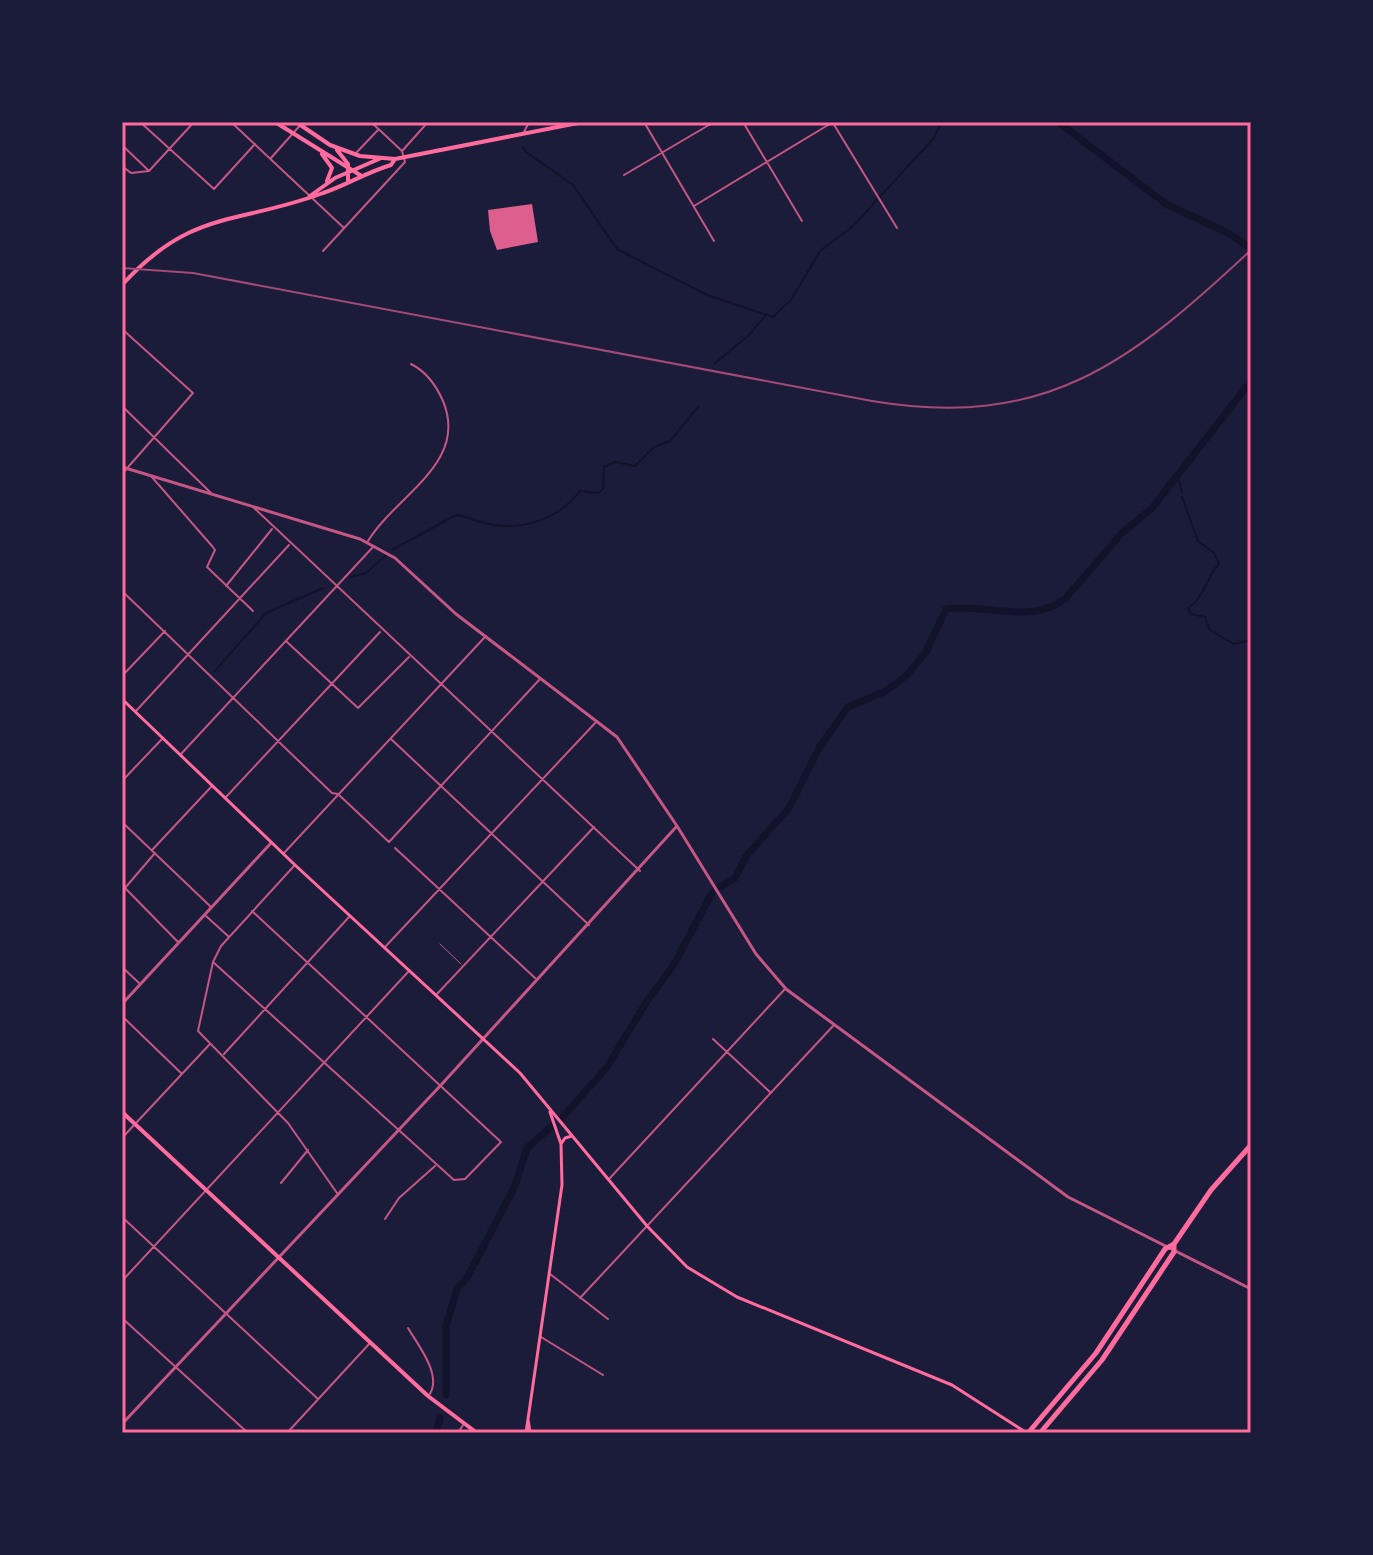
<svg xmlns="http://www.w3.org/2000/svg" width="1373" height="1555" font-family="Barlow,sans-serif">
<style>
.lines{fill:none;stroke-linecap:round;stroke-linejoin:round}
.stream{stroke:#12122b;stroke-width:2}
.river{stroke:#12122b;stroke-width:7}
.building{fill:#dd5f8e}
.service{stroke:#c65784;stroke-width:1}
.minor{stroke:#c65784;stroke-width:2}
.tertiary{stroke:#c65784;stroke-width:3}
.secondary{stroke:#ff6b9d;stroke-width:3}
.primary{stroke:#ff6b9d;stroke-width:4}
.trunk{stroke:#ff6b9d;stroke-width:5}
.rail{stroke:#a44b75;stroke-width:2}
.neatline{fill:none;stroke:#ff6b9d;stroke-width:3}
</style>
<rect width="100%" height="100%" fill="#1b1b3a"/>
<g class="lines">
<path class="stream" d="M516,122L517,125
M523,147L526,152L573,185L617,249L707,295L773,317L791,300L820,251L853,226L933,139L942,122
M714,364L749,335L765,316
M1178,477L1182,492
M1182,497L1198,541L1215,554L1219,564C1207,576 1204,598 1188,608L1191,614L1205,617L1210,630L1234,644L1251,640
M392,550L456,515C465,515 472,520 481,522C517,533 557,521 580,491L598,493L603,489L604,467L615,462L635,466L654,447L670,441L699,406
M350,577L366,573L385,556
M214,672L266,613L323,588"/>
<path class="river" d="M1058,122L1166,204L1228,233L1247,246
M720,887L735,878L747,855L789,808L820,746L848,707L884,692L906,676L926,652L946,609C985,603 1030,625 1065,599L1122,533L1152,508L1251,381
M563,1117L607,1067L647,1001L673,966L712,893
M446,1395V1326L457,1289L468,1276L515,1186L527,1148L551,1127
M436,1433L440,1418"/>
</g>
<path class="building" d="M532,204L538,242L497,250L490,231L488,210Z"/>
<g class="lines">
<path class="service" d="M440,944L461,964"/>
<path class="minor" d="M140,122L214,189L255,144
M231,122L344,228
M644,122L714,241
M743,122L802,221
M833,123L897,228
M524,132L529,122
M122,145L149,171
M403,150L428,122
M355,154L378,130
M271,158L303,122
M122,166L131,173L149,171
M149,171L194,122
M624,175L714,122
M694,206L833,122
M323,251L405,162L402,151L371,122
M122,329L193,393L122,474
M122,406L212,494
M151,476L212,546L215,550L207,567L253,611
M253,507L640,871
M368,541C396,495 469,463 443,401C436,385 427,372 411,364
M226,586L272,529
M122,591L332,793L338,794L389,842L540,679
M287,642L358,708L409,657
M122,676L165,631
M136,711L289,545
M391,739L589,925
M181,754L373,547
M122,781L162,739
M226,797L380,632
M122,822L211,907
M395,848L535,978
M153,849L211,787
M155,853L125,888L178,942
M284,853L484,638
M294,866L221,946L213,962L198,1031L288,1123L337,1193
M206,916L228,936
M385,947L597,721
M213,962L454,1180L465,1179L501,1142L252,911
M122,967L139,983
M437,994L594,827
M122,1016L181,1073
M713,1039L771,1093
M224,1054L349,917
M122,1138L209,1045
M610,1178L785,989
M281,1183L308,1150
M122,1217L318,1399
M385,1219L399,1198L435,1166
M550,1274L608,1319
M122,1281L408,972
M580,1298L833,1026
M122,1318L248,1433
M408,1328C418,1345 443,1376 429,1395
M541,1337L603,1375
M287,1433L370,1343
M458,1433L463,1425"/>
<path class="tertiary" d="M122,467L360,539L395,558L456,614L617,737L677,826L756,954L786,989L1068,1197L1251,1289
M122,1004L271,843
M122,1424L441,1085L677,826"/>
<path class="secondary" d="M122,699L295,865L520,1073L647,1226L687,1267L737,1297L952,1385L1027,1433
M561,1144L565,1138L572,1136
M528,1419L530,1433
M526,1433L562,1185L561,1144L550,1112"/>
<path class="primary" d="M275,122L360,175
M296,122L330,145
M330,145L360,156L395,159L583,122
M337,150L348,164V181
M322,154L332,168L327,181
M310,196L335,178L379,159
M122,285C192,208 238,225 323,193C347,185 367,172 391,165L395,159
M122,1112L428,1396L477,1433"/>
<path class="trunk" d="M1028,1433L1096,1353L1165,1249L1174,1244L1211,1190L1251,1145
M1040,1433L1102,1360L1174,1252V1244"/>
<path class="rail" d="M122,268L193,273L872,401C1045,430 1130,363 1251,250"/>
</g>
<rect width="1373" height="1555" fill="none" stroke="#1b1b3a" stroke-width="248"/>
<rect x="124" y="124" width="1125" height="1307" class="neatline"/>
</svg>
